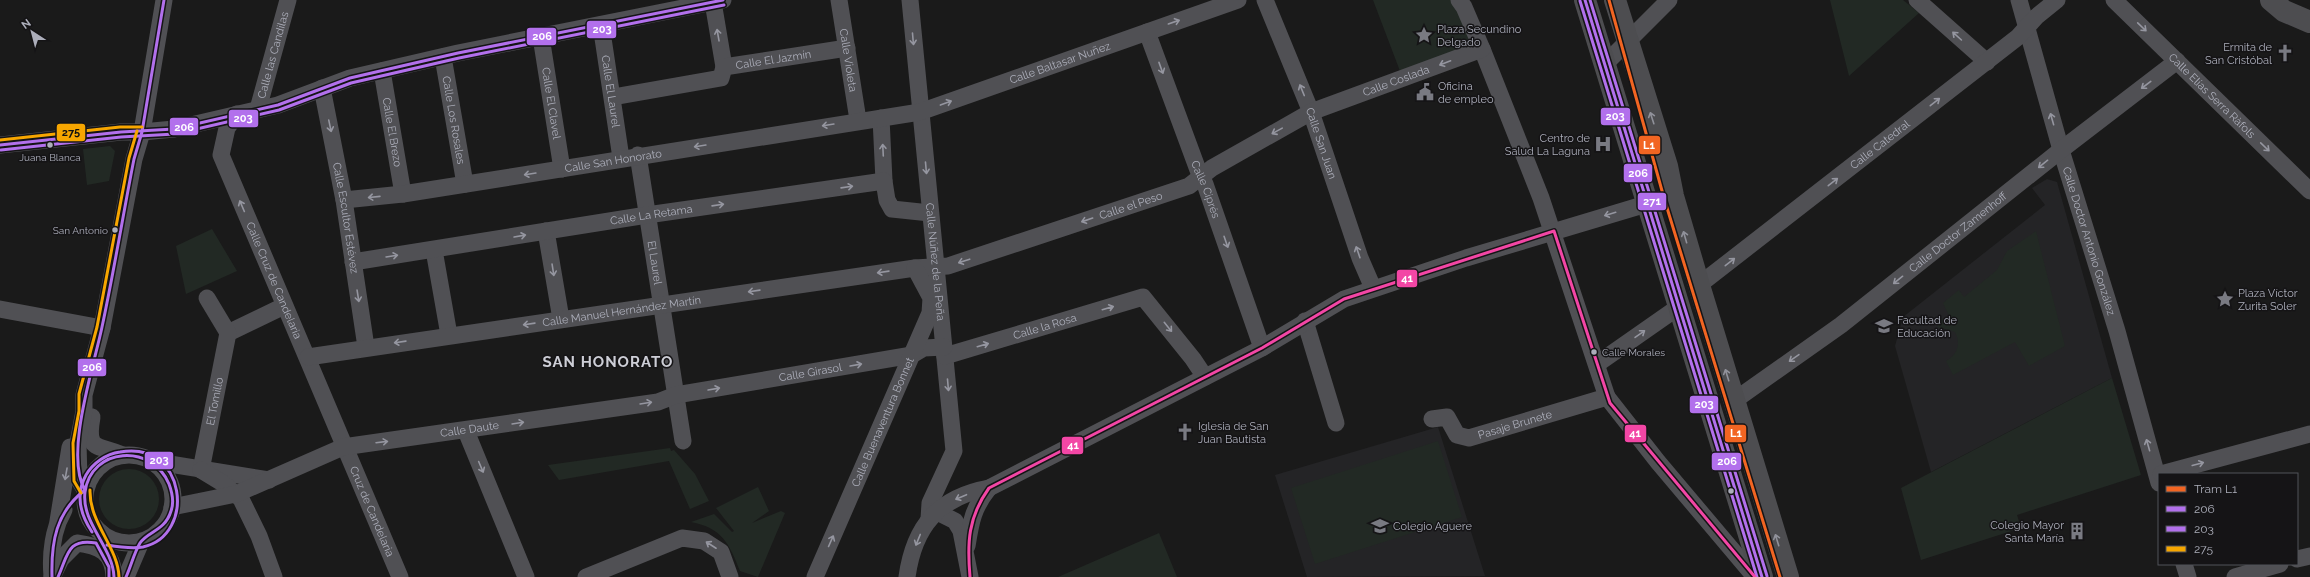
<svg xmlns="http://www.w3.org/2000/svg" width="2310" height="577" font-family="Raleway,sans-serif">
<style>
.built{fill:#242426}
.green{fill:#222924}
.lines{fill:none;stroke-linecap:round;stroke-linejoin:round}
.minor{stroke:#505054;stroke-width:17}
.major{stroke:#4d4d50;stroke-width:22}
.bus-1-casing{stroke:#151416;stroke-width:6}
.bus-2-casing{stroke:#151416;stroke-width:6}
.bus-3-casing{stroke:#151416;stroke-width:6}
.bus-4-casing{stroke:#151416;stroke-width:6}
.bus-5-casing{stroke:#151416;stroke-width:6}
.bus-1{stroke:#b270ec;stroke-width:3}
.bus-2{stroke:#b270ec;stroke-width:3}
.bus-3{stroke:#f7a600;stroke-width:3}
.bus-4{stroke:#b270ec;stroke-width:3}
.bus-5{stroke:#f346a5;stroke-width:3}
.tram-1-casing{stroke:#151416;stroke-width:6}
.tram-1{stroke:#f26522;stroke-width:3}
.oneway{stroke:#9596a0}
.oneway2{stroke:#90919a}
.bus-dot{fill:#acaeba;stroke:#151416;stroke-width:1.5}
.labels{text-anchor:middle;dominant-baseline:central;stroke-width:3;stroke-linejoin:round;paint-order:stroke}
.bus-label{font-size:10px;fill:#acaeba;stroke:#151416}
.poi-label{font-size:11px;fill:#acaeba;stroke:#151416;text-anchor:start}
.street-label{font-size:11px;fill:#acaeba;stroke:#151416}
.district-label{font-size:15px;font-weight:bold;letter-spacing:1px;fill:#cdced6;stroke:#151416}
.line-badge{stroke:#151416;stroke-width:1.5}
.badge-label{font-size:11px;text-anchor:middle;font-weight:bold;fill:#fff}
.pale-badge-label{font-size:11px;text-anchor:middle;font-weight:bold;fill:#111}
</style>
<rect width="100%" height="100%" fill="#1a1a1a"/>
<path class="built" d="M2047,179L2057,182L2112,378L1931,472L1895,346L1903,317L2045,205L2032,188Z
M1438,427L1485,576L1307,577L1275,475Z"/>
<path class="green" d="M1373,0H1459L1482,49L1403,79Z
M1830,0H1903L1919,13L1849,76Z
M110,146L115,151L109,181L87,185L83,149Z
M212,229L237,271L186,294L176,246Z
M2036,231L2065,346L2029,366L2015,342L1953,375L1946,361C1958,354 1961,344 1955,332L1938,327V321L1949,316L1943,303L1959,290L1964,297L1997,270L2007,251Z
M2112,378L2141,475L2017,515L2021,528L1921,560L1901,488Z
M1438,441L1462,517L1315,564L1291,488Z
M670,448L671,451L674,450L695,474L709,501L690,509L669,461L559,480L548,465Z
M99 499a30 30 0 1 1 60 0a30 30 0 1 1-60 0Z
M758,487L769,511L752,523L781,511L785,513L758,577L740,571C729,543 722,528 691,522L714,514L732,532L734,531L716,508Z
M1159,533L1177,577H1058Z"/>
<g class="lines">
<g class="minor">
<path id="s1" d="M839,0L858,120"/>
<path id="s2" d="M910,0L954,451L930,503L929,519"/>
<path id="s3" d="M1265,0L1311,112L1360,258L1373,288"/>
<path d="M1459,0L1464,7L1482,49L1541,198L1607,397L1658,462L1755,577"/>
<path d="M1917,0L1987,62"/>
<path id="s4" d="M2019,0L2061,150L2117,331L2159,483"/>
<path id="s5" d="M2114,0L2310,191"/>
<path d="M713,2L724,67"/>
<path id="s6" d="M601,25L621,158"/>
<path id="s7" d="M1147,32L1198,170L1205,184L1262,348"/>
<path id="s8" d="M541,37L562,169"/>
<path id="s9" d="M443,57L465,184"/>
<path d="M1605,64L1669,0"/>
<path id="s10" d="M382,71L403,194"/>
<path id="s11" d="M322,88L344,200L366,347"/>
<path id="s12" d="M613,97L721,78L724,67L847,48"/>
<path id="s13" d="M258,109L288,0"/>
<path id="s14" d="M237,114L227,128L221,155L400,577"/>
<path d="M881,118L884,181"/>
<path d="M0,145L121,132H142L174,129L278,105L350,78L458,53L723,0"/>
<path id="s15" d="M638,155L683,441"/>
<path id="s16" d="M344,200L403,194L920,112L1238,0"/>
<path d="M546,231L561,319"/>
<path d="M434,250L449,335"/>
<path id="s17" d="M353,262L647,215L884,181L887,200L892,209L930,213"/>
<path id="s18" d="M1699,285L2018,37L2036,17L2057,0"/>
<path d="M0,309L102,328"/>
<path d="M1305,321L1336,423"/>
<path d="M228,333L284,306"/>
<path id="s19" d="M945,356L1143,297L1193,359L1205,377"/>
<path id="s20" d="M308,357L915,268L948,266L1189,186L1212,168L1311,112L1482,49"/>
<path d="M1597,364L1680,306"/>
<path id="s21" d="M1735,400L1841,325L2061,150L2177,61"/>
<path d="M92,417C86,452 97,444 123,455"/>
<path id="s22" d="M1432,419L1447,417L1457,435L1469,438L1607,397"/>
<path d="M466,431L526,577"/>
<circle cx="129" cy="499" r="44"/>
<path d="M151,461L269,480"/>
<path id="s23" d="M201,470L228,333L207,298"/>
<path d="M201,470L224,484L241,499L259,536L274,577"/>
<path d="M2161,474L2310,434"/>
<path d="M85,490L79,480L78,443L84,411V395L102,328L134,159L142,132L164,0"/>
<path id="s24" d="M172,507L236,494L343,447L658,402L676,395L912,355L924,348L944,347"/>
<path d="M935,511L955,521L961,531L970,577"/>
<path d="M58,521L70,447"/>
<path d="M967,546C971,521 973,508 989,488"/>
<path d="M2297,559L2310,556"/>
<path d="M2184,564L2188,577"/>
<path d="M52,576C50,554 53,529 64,510"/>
<path d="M52,577L61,559L77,543C100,546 113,552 114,577"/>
<path d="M126,577L141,542"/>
<path d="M586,577L682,538L704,541L721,552L730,577"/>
<path id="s25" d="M815,577L930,313L931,298L915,268"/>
<path d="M907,577C914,526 939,497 989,488L1262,348L1344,299L1466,258L1673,196"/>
<path d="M2235,577L2280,564"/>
</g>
<path class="major" d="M1585,0L1762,577
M1615,0L1667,166L1673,196L1699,285L1788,577
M2271,0L2284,11L2310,22"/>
<g class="bus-1-casing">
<path id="bus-1" d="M1585,0L1762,577
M0,145L121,132L174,129L278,105L350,78L458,53L723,0
M85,490C64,455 94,366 102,327C114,271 123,215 134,159L142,132L164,0
M52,577C51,542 56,512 85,490
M114,577C113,547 81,523 85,492C91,447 152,443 169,484C172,492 174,503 171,511C165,531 148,531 140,543C134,553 131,566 126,577"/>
</g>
<g class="bus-2-casing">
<path id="bus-2" d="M1580,1L1757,577
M1,150L121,137L175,134L279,110L351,83L459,58L724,5
M92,532C80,514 75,495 86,475C93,463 106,454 120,452C186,440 197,535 143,547C131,549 119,547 107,545
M58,577C68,555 67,538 96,543L109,567V577"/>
</g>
<g class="bus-3-casing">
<path id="bus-3" d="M0,140L120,127H142
M90,490C89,523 118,547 119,577
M81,493L74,481L73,443L79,411V394L97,327L129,158L137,131"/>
</g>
<g class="bus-4-casing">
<path id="bus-4" d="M1590,0L1767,576"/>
</g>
<g class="bus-5-casing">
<path id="bus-5" d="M970,577C967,543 968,517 989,488L1262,348L1344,299L1554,231L1610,403L1755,577"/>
</g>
<use href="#bus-1" class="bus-1"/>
<use href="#bus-2" class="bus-2"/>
<use href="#bus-3" class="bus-3"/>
<use href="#bus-4" class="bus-4"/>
<use href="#bus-5" class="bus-5"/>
<g class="tram-1-casing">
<path id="tram-1" d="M1609,0L1664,198L1780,577"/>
</g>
<use href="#tram-1" class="tram-1"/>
</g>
<defs><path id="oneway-shaft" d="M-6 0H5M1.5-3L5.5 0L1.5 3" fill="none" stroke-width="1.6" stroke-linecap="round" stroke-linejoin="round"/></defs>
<g class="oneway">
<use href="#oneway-shaft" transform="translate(1174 22) rotate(-19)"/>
<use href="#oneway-shaft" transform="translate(2142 27) rotate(44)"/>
<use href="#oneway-shaft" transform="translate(718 35) rotate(-100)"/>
<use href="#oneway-shaft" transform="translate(1957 36) rotate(-138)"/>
<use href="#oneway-shaft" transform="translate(913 39) rotate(85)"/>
<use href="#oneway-shaft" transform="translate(1445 63) rotate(159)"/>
<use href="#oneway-shaft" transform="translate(1161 68) rotate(70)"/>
<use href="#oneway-shaft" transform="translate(2146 85) rotate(143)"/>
<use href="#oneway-shaft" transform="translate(1302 90) rotate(-112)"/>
<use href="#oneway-shaft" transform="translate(1935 102) rotate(-38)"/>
<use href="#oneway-shaft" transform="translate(946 103) rotate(-20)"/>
<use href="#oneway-shaft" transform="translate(2052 119) rotate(-106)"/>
<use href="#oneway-shaft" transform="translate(828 125) rotate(171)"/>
<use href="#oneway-shaft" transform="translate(330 126) rotate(78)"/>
<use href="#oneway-shaft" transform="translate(1277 131) rotate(151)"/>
<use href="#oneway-shaft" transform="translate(700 146) rotate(171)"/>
<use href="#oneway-shaft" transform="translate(2265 147) rotate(44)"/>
<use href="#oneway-shaft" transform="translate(883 150) rotate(-93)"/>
<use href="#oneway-shaft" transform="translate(2043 164) rotate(141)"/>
<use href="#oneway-shaft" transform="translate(926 168) rotate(85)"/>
<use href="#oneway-shaft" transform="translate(530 174) rotate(171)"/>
<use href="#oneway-shaft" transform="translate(1833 182) rotate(-38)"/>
<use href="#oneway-shaft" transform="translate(847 187) rotate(-8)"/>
<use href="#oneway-shaft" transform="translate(374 197) rotate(174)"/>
<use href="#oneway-shaft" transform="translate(718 205) rotate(-8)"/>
<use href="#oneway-shaft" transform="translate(242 206) rotate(-113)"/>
<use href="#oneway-shaft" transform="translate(1610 214) rotate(163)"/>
<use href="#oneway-shaft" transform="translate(1087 220) rotate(161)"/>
<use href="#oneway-shaft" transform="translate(520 236) rotate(-10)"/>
<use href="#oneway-shaft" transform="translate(1226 242) rotate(71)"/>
<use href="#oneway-shaft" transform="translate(1358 252) rotate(-109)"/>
<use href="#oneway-shaft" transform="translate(392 256) rotate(-9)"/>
<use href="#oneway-shaft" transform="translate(964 261) rotate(162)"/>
<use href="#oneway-shaft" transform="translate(1730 262) rotate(-38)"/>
<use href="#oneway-shaft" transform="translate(553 270) rotate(81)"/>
<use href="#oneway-shaft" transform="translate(883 272) rotate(172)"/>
<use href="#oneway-shaft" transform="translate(1898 280) rotate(141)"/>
<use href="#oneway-shaft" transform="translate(754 291) rotate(172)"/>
<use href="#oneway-shaft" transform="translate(358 296) rotate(81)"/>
<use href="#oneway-shaft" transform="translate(1108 308) rotate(-16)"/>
<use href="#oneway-shaft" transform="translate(529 324) rotate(172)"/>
<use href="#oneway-shaft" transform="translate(1168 327) rotate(51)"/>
<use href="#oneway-shaft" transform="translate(1640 334) rotate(-35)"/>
<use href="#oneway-shaft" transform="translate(400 342) rotate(172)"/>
<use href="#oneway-shaft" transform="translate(983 345) rotate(-16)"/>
<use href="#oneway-shaft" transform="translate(1794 358) rotate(145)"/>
<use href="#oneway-shaft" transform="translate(856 365) rotate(-10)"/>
<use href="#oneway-shaft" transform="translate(948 385) rotate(85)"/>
<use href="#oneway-shaft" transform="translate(714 389) rotate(-10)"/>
<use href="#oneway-shaft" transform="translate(646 403) rotate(-9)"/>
<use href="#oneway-shaft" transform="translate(518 423) rotate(-9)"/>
<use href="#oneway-shaft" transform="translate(382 442) rotate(-7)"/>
<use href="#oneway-shaft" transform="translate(2148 445) rotate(-106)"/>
<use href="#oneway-shaft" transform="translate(2198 464) rotate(-15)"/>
<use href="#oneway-shaft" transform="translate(481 467) rotate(67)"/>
<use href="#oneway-shaft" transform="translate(66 474) rotate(100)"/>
<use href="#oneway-shaft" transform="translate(961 497) rotate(157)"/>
<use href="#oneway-shaft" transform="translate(918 540) rotate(112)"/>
<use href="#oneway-shaft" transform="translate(831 541) rotate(-66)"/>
<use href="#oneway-shaft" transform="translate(711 545) rotate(-147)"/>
</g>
<g class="oneway2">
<use href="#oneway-shaft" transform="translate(1652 118) rotate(-108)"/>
<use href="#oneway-shaft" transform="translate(1685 237) rotate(-106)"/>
<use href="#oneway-shaft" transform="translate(1727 375) rotate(-107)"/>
<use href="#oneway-shaft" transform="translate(1777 540) rotate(-107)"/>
</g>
<defs>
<g id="sight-bare" transform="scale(1.38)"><path d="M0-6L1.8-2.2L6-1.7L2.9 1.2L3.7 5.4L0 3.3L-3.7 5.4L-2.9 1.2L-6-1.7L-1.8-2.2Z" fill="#797a82" stroke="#151416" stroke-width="2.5" paint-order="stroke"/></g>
<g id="church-bare" transform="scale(1.38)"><path d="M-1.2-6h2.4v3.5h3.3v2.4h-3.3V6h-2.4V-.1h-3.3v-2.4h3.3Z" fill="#797a82" stroke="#151416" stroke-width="2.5" paint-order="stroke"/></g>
<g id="civic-bare" transform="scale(1.38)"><path d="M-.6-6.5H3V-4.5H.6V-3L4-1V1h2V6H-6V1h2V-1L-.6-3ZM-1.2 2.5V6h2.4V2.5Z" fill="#797a82" stroke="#151416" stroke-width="2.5" paint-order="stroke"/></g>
<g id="hospital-bare" transform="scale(1.38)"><path d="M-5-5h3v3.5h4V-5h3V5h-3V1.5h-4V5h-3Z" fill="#797a82" stroke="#151416" stroke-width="2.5" paint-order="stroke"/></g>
<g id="university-bare" transform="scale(1.38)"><path d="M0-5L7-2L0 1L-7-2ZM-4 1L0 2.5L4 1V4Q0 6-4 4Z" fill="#797a82" stroke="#151416" stroke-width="2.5" paint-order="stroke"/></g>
<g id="school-bare" transform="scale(1.38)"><path d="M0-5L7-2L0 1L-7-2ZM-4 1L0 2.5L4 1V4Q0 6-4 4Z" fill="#797a82" stroke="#151416" stroke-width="2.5" paint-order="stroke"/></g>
<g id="building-bare" transform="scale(1.38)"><path d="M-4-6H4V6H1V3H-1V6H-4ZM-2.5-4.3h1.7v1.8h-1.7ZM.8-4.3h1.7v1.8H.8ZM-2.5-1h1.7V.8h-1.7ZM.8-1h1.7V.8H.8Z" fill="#797a82" stroke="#151416" stroke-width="2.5" paint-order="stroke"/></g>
</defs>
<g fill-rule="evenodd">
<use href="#sight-bare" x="1424" y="35"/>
<use href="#church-bare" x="2285" y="53"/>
<use href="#civic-bare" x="1425" y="92"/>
<use href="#hospital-bare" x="1603" y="144"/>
<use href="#sight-bare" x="2225" y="299"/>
<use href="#university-bare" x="1884" y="326"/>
<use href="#church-bare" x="1185" y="432"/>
<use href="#school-bare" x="1380" y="526"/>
<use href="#building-bare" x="2077" y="531"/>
</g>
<g class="bus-dot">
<circle cx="50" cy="145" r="3.5"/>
<circle cx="115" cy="230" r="3.5"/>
<circle cx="1594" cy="352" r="3.5"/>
<circle cx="1731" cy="491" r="3.5"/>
</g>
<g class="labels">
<g class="bus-label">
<text x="50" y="157">Juana Blanca</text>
<text x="108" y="230" text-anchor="end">San Antonio</text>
<text x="1602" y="352" text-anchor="start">Calle Morales</text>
</g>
<g class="poi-label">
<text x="1437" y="29">Plaza Secundino<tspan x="1437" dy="13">Delgado</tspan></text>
<text x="2272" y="47" text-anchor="end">Ermita de<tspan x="2272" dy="13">San Cristóbal</tspan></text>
<text x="1438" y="86">Oficina<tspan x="1438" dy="13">de empleo</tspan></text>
<text x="1590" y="138" text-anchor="end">Centro de<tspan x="1590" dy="13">Salud La Laguna</tspan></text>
<text x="2238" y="293">Plaza Víctor<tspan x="2238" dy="13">Zurita Soler</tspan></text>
<text x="1897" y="320">Facultad de<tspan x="1897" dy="13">Educación</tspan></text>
<text x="1198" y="426">Iglesia de San<tspan x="1198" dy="13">Juan Bautista</tspan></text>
<text x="2064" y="525" text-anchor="end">Colegio Mayor<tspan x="2064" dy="13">Santa María</tspan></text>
<text x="1393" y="526">Colegio Aguere</text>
</g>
<g class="street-label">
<text stroke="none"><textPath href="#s13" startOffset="56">Calle las Candilas</textPath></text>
<text stroke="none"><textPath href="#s12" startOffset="171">Calle El Jazmín</textPath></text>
<text stroke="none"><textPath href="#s1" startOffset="61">Calle Violeta</textPath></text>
<text stroke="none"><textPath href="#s16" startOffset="731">Calle Baltasar Nuñez</textPath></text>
<text stroke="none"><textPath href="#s20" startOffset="1134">Calle Coslada</textPath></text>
<text stroke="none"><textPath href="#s6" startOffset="67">Calle El Laurel</textPath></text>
<text stroke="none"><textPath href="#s5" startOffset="137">Calle Elías Serra Ràfols</textPath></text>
<text stroke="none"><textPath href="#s8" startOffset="67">Calle El Clavel</textPath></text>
<text stroke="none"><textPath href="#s9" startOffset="64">Calle Los Rosales</textPath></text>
<text stroke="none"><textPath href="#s10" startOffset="62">Calle El Brezo</textPath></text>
<text stroke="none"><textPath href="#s3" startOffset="154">Calle San Juan</textPath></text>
<text stroke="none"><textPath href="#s18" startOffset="229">Calle Catedral</textPath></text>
<text stroke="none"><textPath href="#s16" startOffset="272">Calle San Honorato</textPath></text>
<text stroke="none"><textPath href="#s7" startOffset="168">Calle Ciprés</textPath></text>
<text stroke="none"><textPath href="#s20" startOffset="839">Calle el Peso</textPath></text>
<text stroke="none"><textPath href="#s17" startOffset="302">Calle La Retama</textPath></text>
<text stroke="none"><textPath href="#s11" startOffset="132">Calle Escultor Estévez</textPath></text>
<text stroke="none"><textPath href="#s21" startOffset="279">Calle Doctor Zamenhoff</textPath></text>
<text stroke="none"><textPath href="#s4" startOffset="251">Calle Doctor Antonio González</textPath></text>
<text stroke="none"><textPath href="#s2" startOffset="263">Calle Núñez de la Peña</textPath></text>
<text stroke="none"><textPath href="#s15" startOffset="109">El Laurel</textPath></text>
<text stroke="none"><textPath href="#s14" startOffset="181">Calle Cruz de Candelaria</textPath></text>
<text stroke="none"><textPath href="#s20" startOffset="317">Calle Manuel Hernández Martín</textPath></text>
<text stroke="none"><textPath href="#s19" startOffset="104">Calle la Rosa</textPath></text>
<text stroke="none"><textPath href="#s24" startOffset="656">Calle Girasol</textPath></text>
<text stroke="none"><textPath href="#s23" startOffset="70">El Tomillo</textPath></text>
<text stroke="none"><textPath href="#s25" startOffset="169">Calle Buenaventura Bonnet</textPath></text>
<text stroke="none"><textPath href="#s22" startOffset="96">Pasaje Brunete</textPath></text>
<text stroke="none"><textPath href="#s24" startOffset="310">Calle Daute</textPath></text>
<text stroke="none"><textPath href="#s14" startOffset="432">Cruz de Candelaria</textPath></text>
</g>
<g class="district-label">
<text x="608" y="362">SAN HONORATO</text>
</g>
</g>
<g class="line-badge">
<rect x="586" y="20" width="31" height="19" rx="4" fill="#b270ec"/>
<rect x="526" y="27" width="31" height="19" rx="4" fill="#b270ec"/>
<rect x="1600" y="107" width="31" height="19" rx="4" fill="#b270ec"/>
<rect x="228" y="109" width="31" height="19" rx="4" fill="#b270ec"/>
<rect x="169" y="117" width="30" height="19" rx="4" fill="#b270ec"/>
<rect x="56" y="123" width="30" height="19" rx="4" fill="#f7a600"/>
<rect x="1638" y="135" width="23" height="20" rx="4" fill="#f26522"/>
<rect x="1623" y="163" width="30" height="20" rx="4" fill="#b270ec"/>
<rect x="1637" y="192" width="30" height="19" rx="4" fill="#b270ec"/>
<rect x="1396" y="269" width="22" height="19" rx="4" fill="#f346a5"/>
<rect x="77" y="358" width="30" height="19" rx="4" fill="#b270ec"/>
<rect x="1689" y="395" width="30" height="19" rx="4" fill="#b270ec"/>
<rect x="1624" y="424" width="23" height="19" rx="4" fill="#f346a5"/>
<rect x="1724" y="424" width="23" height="19" rx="4" fill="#f26522"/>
<rect x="1061" y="436" width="23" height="19" rx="4" fill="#f346a5"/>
<rect x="144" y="451" width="30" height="19" rx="4" fill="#b270ec"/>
<rect x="1711" y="452" width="31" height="19" rx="4" fill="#b270ec"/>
</g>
<g class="badge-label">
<text x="602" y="33">203</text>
<text x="542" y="40">206</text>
<text x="1615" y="120">203</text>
<text x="243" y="122">203</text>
<text x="184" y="131">206</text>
<text x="1649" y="149">L1</text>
<text x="1638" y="177">206</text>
<text x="1652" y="205">271</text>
<text x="1407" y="282">41</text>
<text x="92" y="371">206</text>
<text x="1704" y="408">203</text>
<text x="1635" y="437">41</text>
<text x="1736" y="437">L1</text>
<text x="1073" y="449">41</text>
<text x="159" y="464">203</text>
<text x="1727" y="465">206</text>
</g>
<g class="pale-badge-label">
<text x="71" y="136">275</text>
</g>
<rect x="2158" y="473" width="140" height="92" fill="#151416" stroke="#515258"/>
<rect x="2166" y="486" width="20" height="6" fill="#f26522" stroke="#515258"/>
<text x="2194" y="493" font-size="12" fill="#acaeba">Tram L1</text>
<rect x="2166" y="506" width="20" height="6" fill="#b270ec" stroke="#515258"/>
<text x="2194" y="513" font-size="12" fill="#acaeba">206</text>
<rect x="2166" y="526" width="20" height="6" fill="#b270ec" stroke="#515258"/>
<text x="2194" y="533" font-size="12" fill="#acaeba">203</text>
<rect x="2166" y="546" width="20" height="6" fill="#f7a600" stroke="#515258"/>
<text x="2194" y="553" font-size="12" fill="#acaeba">275</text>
<g transform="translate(32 32) rotate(324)" stroke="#151416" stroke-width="3" paint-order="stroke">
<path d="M0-3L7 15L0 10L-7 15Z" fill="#acaeba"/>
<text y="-6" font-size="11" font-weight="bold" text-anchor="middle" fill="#acaeba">N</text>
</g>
</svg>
